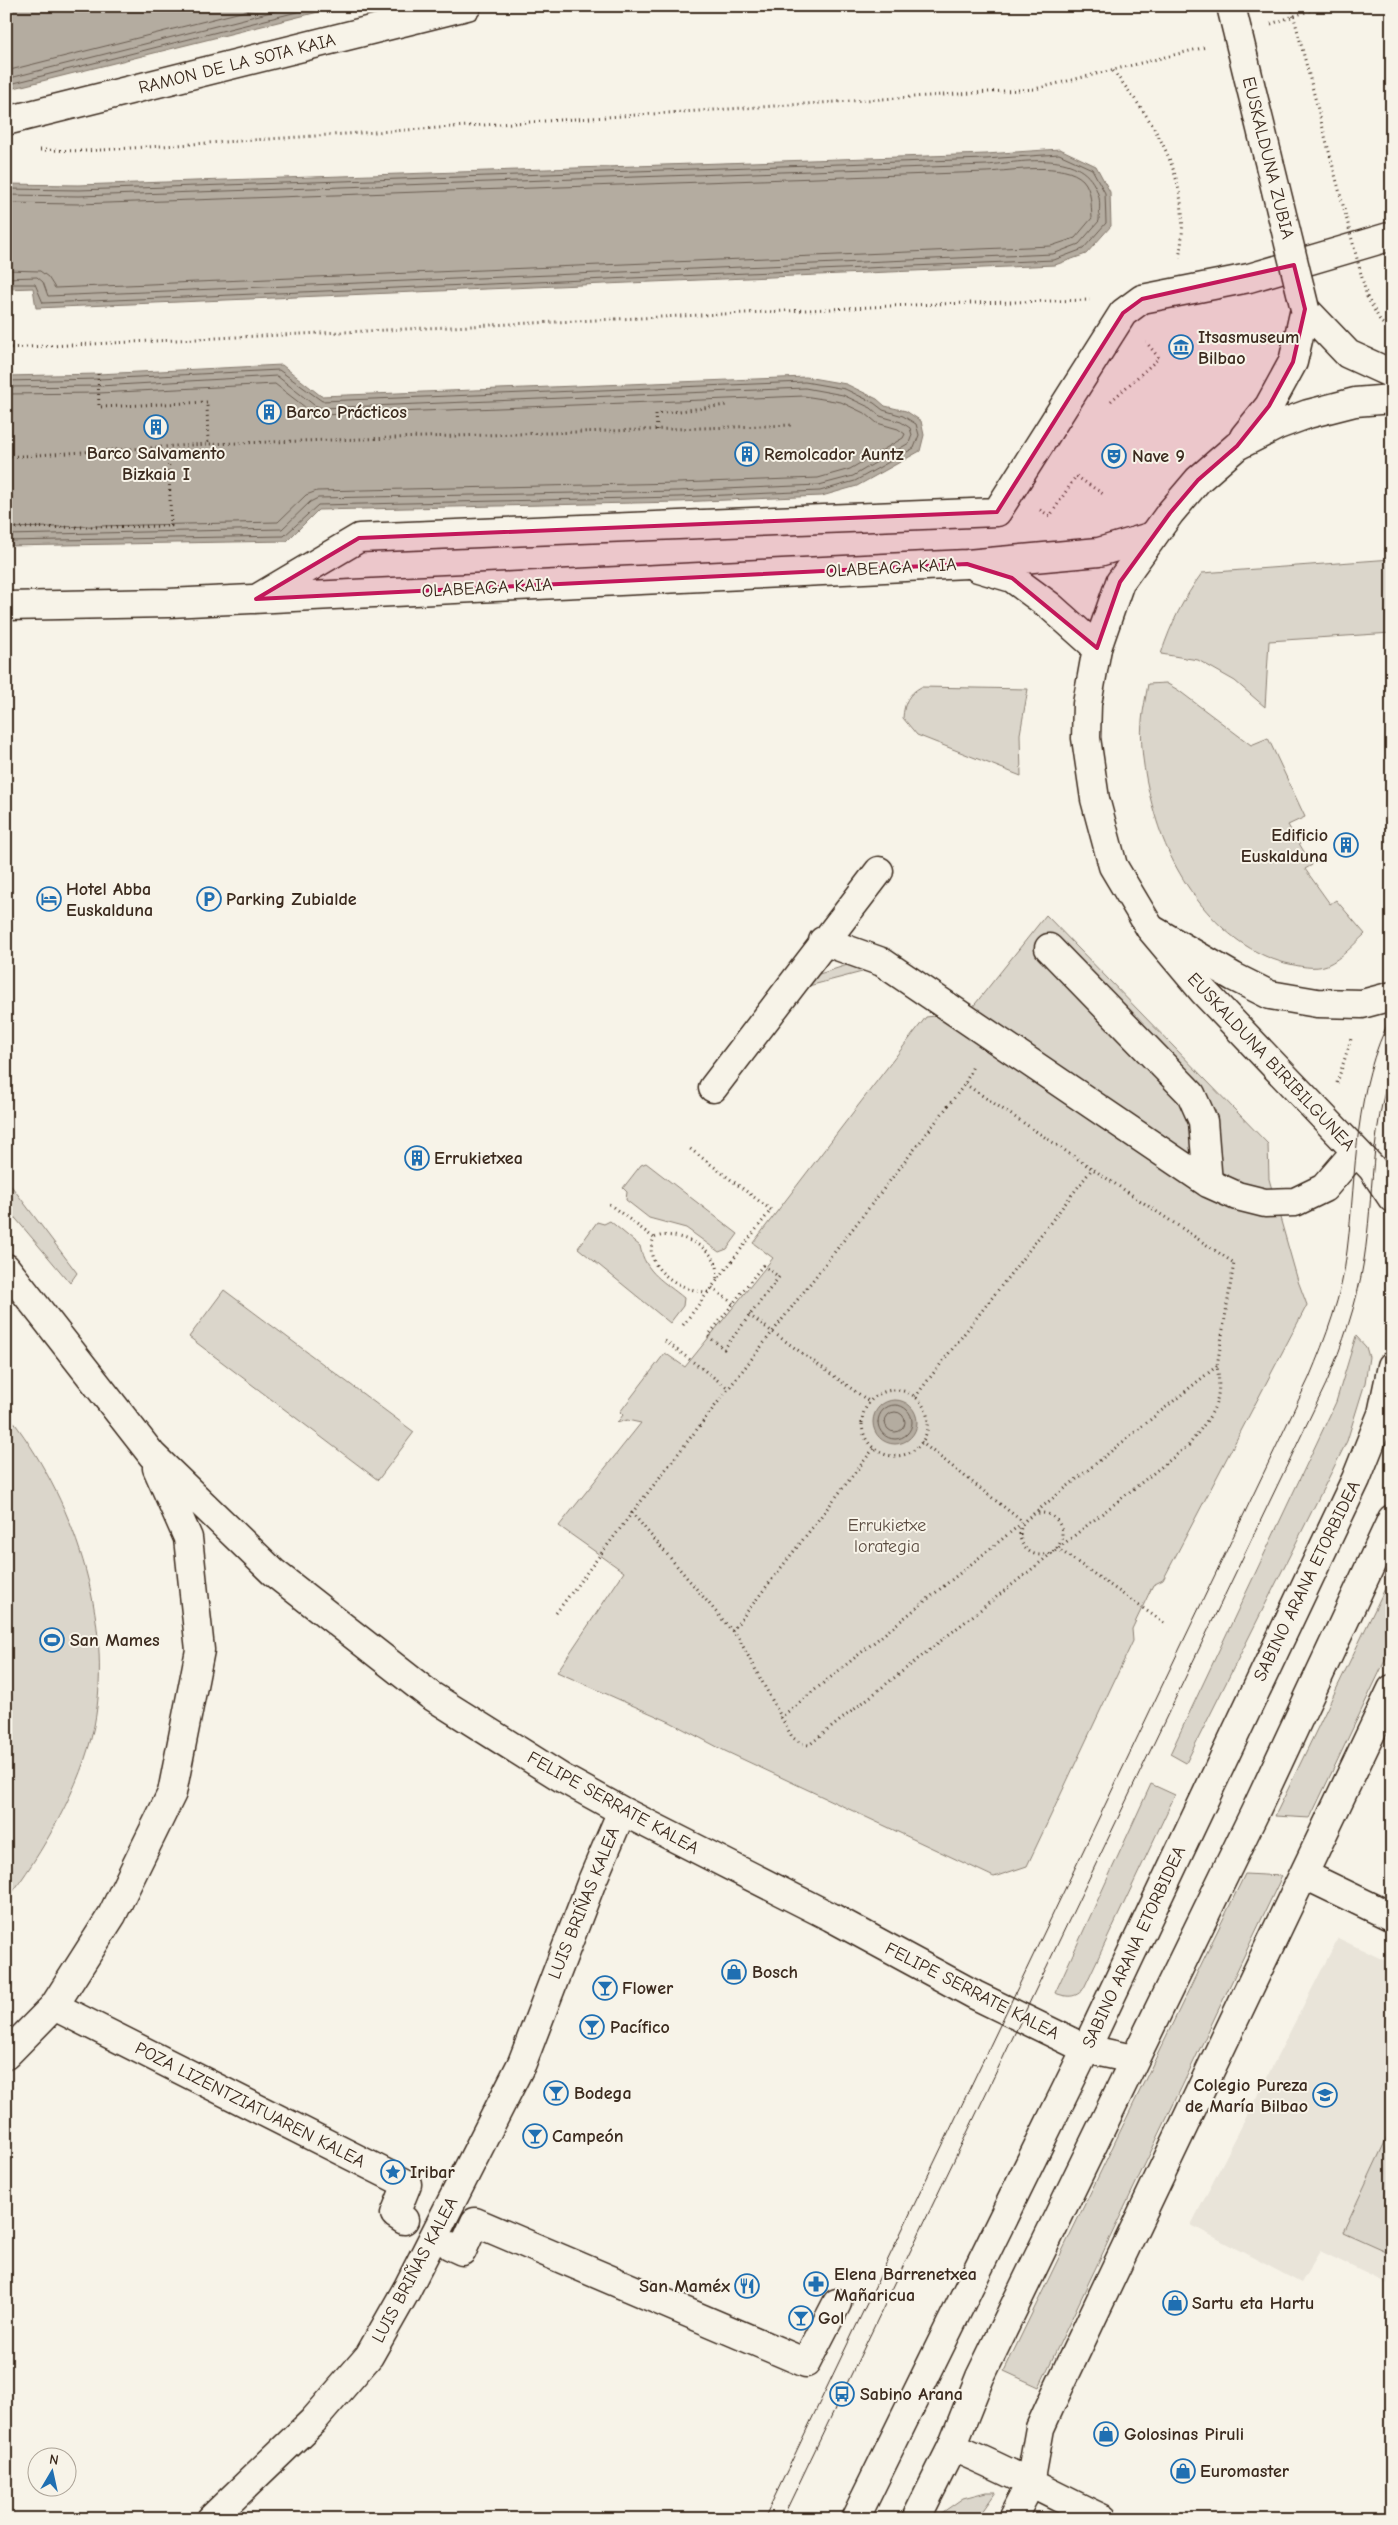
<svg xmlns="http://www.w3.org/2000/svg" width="1398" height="2525" font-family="'Comic Neue',sans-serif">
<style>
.built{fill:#e9e4d9}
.green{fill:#dbd6cb;stroke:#8b8074}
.water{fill:#b4aca0;stroke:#84786c}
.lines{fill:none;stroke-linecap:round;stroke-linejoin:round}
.shore{stroke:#6b5e52;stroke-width:1}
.minor-casing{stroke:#3b2a1e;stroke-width:31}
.major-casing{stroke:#3b2a1e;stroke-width:31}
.path{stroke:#3b2a1e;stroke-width:3;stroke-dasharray:1 4;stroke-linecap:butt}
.minor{stroke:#f7f3e8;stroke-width:28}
.major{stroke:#f7f3e8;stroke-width:28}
.tram{stroke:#3b2a1e;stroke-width:1}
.major-bridge-casing{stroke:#3b2a1e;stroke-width:31;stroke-linecap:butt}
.path-bridge{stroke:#3b2a1e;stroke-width:3;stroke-dasharray:1 4;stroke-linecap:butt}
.major-bridge{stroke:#f7f3e8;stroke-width:28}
.marked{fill:#c2185b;fill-opacity:0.2;stroke:#c2185b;stroke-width:4;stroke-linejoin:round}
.labels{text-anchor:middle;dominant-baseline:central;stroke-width:4;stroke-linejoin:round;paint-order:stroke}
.street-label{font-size:18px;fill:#3b2a1e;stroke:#f7f3e8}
.poi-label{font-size:18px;font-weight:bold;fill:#3b2a1e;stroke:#f7f3e8;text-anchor:start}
.park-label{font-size:18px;fill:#5b4c41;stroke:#f7f3e8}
</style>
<rect width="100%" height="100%" fill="#f7f3e8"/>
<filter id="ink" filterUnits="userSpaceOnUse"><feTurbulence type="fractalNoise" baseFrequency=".02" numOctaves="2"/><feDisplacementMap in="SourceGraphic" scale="10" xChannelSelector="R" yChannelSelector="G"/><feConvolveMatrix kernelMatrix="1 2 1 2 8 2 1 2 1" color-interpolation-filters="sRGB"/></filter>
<g filter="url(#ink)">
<path class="built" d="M1338,1938L1392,1964V2286L1320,2251L1301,2283L1191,2225Z"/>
<path class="green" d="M1392,559V633L1269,641L1265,707L1235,681L1198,660L1161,654C1171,623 1184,598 1202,573Z
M1166,683L1178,690L1251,745L1268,738L1305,817L1288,825L1312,865L1305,869L1330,904L1336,900L1365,934C1354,944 1341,959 1327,965C1315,970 1298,966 1285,963C1220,946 1173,878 1155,815C1147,789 1139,748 1142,721C1143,709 1146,696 1148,684Z
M921,687L1028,689L1020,734L1021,776L917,735L903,718C904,703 908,694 921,687Z
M1046,915L1268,1144L1269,1179L1298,1281L1307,1305L1163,1580L1153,1585L1132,1629L1133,1641L1027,1866L994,1877L725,1751L670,1722L557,1672L624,1572L559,1526L641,1423L627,1420L617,1423L623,1415L620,1412L665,1353L685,1367L773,1258L753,1243L926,1017L935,1016L878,974L866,971L797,989V981L857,962L874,965L956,1028Z
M646,1163L738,1234L727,1249L719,1252L686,1228L649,1218L626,1200L627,1192L623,1188L641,1165Z
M6,1179L77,1273L70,1283L6,1207Z
M610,1221L640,1246C645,1273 665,1282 684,1298L683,1306L670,1323L578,1248L597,1222L604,1224Z
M224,1290L414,1432L378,1480L189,1337Z
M1356,1336L1366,1347L1369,1357L1365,1383L1347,1441L1186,1763L1170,1754L1336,1402Z
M6,1412C73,1496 115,1620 94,1726C82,1785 42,1854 6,1901Z
M1392,1574V1646L1310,1818L1275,1816Z
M1151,1784L1175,1795L1084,1988C1076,1999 1066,1997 1055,1993Z
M1245,1874L1282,1876L1039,2387L1004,2371Z
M1392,2127V2254L1343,2232Z
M986,2492H996L977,2519H933L963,2498Z"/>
<path class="water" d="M6,6H342L6,90Z
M1060,149L1096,166L1110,192L1111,226L1086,254L1055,265L36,308L33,288L6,289V184L78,185L986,154Z
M282,365L321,396L806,377L846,384L877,399L885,406L906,411L921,421L924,435L920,451L857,486L822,496L678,502L318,510L287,541L6,546V376L98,374Z
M873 1422a22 22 0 1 1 44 0a22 22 0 1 1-44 0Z"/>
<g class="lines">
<path class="shore" d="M6,71L265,6
M6,79L295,6
M6,85L321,6
M6,189L79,190L986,159L1059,154L1092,169L1105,193L1106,223L1083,249L1054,260L43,303L35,284H6
M6,195L79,196L987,165C1023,162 1084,148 1098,194C1101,202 1099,212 1099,221L1079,244L1053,254L48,296L43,282L37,277L6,278
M6,203L79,204L987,172C1012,171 1064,161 1083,180C1092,190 1091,206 1092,218L1075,238L1051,246L55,288L48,277L40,271L6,270
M6,381L99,379L279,370L322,401L805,382L845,389L874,403L883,410L903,416L916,424L919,435L914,448L855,481L820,491L678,497L318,505L284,536L6,541
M6,387L99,386L277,376L314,405L322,408L805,388L843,395L871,408L880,416L901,422L910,428L912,435L909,443L853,476L819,485L678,491L318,498L310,502L282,529L6,535
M6,394L99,393L275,384L310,411L321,415L804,396L841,402L866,414L877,423L898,429L905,434L903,438L850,469L818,478L678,483L317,491L306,495L278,522L6,528
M878 1422a17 17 0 1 1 34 0a17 17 0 1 1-34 0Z
M885 1422a10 10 0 1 1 20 0a10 10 0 1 1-20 0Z"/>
<g class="minor-casing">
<path id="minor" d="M6,121L467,6
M978,568L1012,578L1050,606L1097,648
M256,599L359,538L997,512L1123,313L1142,299L1249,278L1392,236
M6,606L169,603L967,564L1099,552L1153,536
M1153,930L1234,977L1270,995L1317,1003L1362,1004L1392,996
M823,941L882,962L1208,1183L1237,1196L1265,1203L1295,1202L1324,1188L1355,1152
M1049,948L1191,1094L1203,1121L1208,1183
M713,1088L879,871
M6,1268L152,1455L273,1572L430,1695L562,1778L622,1811L831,1917L975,1995L1086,2049L1133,2059
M1305,1875L1392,1917
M54,2006L407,2184L395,2214L404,2220
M6,2055L54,2006L112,1915L172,1793L200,1650L188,1538L157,1468
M451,2246L462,2251L475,2222L806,2363L837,2303
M952,2447C1004,2468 1052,2495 1103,2519
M211,2519L313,2421L369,2356L407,2289L522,2063L592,1881L622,1811
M1012,2519L1030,2484L1040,2428L1050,2406L1392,1689"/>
</g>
<g class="major-casing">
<path id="major" d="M1305,309L1348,354L1392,374
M1392,399L1355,402L1308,414L1278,425L1237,446L1198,480L1170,513L1120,582L1097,648L1087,704L1086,738L1095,799L1113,866L1150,928L1203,991L1372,1168L1392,1198
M1244,437L1269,406L1293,362L1305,309
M855,2519L1086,2049L1356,1479L1382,1414L1392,1366
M916,2519L952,2447L980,2377L1255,1812L1392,1519"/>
</g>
<path class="path" d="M1271,24L1323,6
M1113,71C1158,126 1194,183 1179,258
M40,150L85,151L1035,89L1206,47
M1367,297L1381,322L1392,331
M6,348L934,304L1090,300
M98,374L99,407L207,402L208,444L794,425
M1111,401L1159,358L1146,342
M657,430L656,414L727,405
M6,457L208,444
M1040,510L1050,516L1076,476L1103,494
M6,528L171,526L168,446
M1337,1083L1351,1039
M965,1084L1234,1263L1217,1366C1224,1405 1210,1416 1189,1445L809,1745L802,1744L792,1737L739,1639L632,1513L965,1084L973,1066
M609,1204L654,1238
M763,1265L779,1277L724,1349L708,1336Z
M712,1288L734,1304
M708,1292C683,1292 640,1268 654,1238C672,1229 711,1245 717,1266C718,1271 717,1277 716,1282
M749,1315L870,1402
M683,1325L771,1210L689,1148
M665,1341L728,1388
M862 1423a33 33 0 1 1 66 0a33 33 0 1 1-66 0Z
M915,1397L1092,1169
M921,1442L1023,1522
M1020 1534a21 21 0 1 1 42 0a21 21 0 1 1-42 0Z
M1057,1548L1167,1625
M556,1613L632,1513
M732,1631L874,1448
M780,1718L1217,1366"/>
<use href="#minor" class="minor"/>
<use href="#major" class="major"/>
<path class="tram" d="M764,2519L1309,1378C1326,1337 1342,1296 1347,1251C1357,1171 1353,1089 1392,1015
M782,2519L1326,1384C1343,1343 1357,1304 1364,1260C1374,1195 1370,1131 1392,1068"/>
<g class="major-bridge-casing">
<path id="major-bridge" d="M1231,6L1305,309"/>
</g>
<path class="path-bridge" d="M1291,6L1367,297"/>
<use href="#major-bridge" class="major-bridge"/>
</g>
</g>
<path class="marked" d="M1294,265L1305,309L1293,362L1269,406L1237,446L1198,480L1170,513L1120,582L1097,648L1012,578L967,564L256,599L359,538L997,512L1123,313L1142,299Z"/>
<defs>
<g id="museum-ring" transform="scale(1.25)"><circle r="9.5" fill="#f7f3e8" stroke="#1f6fb2" stroke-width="1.5"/><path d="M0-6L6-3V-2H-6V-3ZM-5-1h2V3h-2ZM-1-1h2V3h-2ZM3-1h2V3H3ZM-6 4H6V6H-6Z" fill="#1f6fb2"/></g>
<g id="building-ring" transform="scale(1.25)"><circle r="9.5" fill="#f7f3e8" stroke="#1f6fb2" stroke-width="1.5"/><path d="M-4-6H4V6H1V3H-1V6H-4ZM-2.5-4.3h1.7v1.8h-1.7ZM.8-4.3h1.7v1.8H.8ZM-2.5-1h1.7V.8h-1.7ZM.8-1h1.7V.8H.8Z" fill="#1f6fb2"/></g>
<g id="theatre-ring" transform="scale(1.25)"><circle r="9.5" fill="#f7f3e8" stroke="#1f6fb2" stroke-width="1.5"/><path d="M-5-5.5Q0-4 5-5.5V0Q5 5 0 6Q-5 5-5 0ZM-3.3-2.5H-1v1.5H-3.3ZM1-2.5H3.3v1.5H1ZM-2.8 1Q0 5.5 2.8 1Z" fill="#1f6fb2"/></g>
<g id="hotel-ring" transform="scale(1.25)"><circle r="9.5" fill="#f7f3e8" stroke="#1f6fb2" stroke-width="1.5"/><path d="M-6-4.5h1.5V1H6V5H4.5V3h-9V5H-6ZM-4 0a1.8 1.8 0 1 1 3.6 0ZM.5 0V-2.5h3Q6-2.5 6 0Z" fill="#1f6fb2"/></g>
<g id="parking-ring" transform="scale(1.25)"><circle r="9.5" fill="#f7f3e8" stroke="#1f6fb2" stroke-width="1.5"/><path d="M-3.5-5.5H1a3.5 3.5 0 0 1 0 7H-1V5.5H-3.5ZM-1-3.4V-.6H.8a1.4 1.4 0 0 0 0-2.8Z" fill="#1f6fb2"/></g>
<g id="stadium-ring" transform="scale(1.25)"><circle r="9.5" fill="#f7f3e8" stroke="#1f6fb2" stroke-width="1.5"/><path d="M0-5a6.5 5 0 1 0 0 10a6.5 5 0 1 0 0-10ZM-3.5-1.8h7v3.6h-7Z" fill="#1f6fb2"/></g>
<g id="shop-ring" transform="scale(1.25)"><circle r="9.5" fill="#f7f3e8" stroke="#1f6fb2" stroke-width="1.5"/><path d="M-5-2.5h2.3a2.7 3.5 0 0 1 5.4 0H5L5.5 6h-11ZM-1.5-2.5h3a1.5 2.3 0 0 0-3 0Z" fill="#1f6fb2"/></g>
<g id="bar-ring" transform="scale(1.25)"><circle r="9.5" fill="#f7f3e8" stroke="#1f6fb2" stroke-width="1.5"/><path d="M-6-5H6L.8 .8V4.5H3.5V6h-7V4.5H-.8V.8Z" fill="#1f6fb2"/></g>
<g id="school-ring" transform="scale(1.25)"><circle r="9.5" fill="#f7f3e8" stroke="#1f6fb2" stroke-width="1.5"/><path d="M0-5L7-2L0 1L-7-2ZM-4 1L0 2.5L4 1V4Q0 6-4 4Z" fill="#1f6fb2"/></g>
<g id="sight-ring" transform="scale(1.25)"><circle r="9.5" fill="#f7f3e8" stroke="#1f6fb2" stroke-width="1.5"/><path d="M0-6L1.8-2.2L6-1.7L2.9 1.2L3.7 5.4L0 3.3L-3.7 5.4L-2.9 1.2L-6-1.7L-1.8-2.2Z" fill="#1f6fb2"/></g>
<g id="pharmacy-ring" transform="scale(1.25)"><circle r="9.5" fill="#f7f3e8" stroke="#1f6fb2" stroke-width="1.5"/><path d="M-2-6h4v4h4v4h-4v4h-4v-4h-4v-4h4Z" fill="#1f6fb2"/></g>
<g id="restaurant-ring" transform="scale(1.25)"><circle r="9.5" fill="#f7f3e8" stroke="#1f6fb2" stroke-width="1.5"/><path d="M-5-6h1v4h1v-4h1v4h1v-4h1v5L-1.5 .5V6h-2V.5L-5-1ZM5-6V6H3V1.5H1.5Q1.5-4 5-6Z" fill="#1f6fb2"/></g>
<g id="bus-ring" transform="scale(1.25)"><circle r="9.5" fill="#f7f3e8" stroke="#1f6fb2" stroke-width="1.5"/><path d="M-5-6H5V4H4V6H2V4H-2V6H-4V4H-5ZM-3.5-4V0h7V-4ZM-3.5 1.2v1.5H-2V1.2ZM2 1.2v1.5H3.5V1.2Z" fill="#1f6fb2"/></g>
</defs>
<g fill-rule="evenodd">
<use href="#museum-ring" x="1181" y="347"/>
<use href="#building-ring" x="269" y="412"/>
<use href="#building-ring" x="156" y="427"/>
<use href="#building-ring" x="747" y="454"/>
<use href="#theatre-ring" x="1114" y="456"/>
<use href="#building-ring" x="1346" y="845"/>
<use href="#hotel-ring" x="49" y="899"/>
<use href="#parking-ring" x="209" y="899"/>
<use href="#building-ring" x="417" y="1158"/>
<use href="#stadium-ring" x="52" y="1640"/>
<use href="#shop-ring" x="734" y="1972"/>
<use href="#bar-ring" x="605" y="1988"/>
<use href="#bar-ring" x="592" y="2027"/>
<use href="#bar-ring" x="556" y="2093"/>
<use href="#school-ring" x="1325" y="2095"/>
<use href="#bar-ring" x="535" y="2136"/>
<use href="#sight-ring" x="393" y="2172"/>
<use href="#pharmacy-ring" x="816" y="2284"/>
<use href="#restaurant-ring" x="747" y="2286"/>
<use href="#shop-ring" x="1175" y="2303"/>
<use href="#bar-ring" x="801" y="2318"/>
<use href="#bus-ring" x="842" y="2394"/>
<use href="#shop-ring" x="1106" y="2434"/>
<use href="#shop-ring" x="1183" y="2471"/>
</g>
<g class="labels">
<g class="street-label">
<text transform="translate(237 64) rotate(-14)">RAMON DE LA SOTA KAIA</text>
<text transform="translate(1268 158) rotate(76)">EUSKALDUNA ZUBIA</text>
<text transform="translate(891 568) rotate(-3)">OLABEAGA KAIA</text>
<text transform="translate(487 588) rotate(-3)">OLABEAGA KAIA</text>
<text transform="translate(1271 1062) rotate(47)">EUSKALDUNA BIRIBILGUNEA</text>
<text transform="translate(1307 1581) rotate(-64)">SABINO ARANA ETORBIDEA</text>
<text transform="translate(613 1803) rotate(29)">FELIPE SERRATE KALEA</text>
<text transform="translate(584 1903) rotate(-68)">LUIS BRIÑAS KALEA</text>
<text transform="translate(1134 1947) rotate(-65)">SABINO ARANA ETORBIDEA</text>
<text transform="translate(972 1991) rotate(27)">FELIPE SERRATE KALEA</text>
<text transform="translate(250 2105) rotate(27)">POZA LIZENTZIATUAREN KALEA</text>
<text transform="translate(415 2270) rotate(-62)">LUIS BRIÑAS KALEA</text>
</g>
<g class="poi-label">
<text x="1198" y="337">Itsasmuseum<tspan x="1198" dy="21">Bilbao</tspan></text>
<text x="286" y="412">Barco Prácticos</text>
<text x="156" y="453" text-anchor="middle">Barco Salvamento<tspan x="156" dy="21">Bizkaia I</tspan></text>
<text x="764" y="454">Remolcador Auntz</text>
<text x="1132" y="456">Nave 9</text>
<text x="1328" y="835" text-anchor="end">Edificio<tspan x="1328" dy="21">Euskalduna</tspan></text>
<text x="66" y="889">Hotel Abba<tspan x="66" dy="21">Euskalduna</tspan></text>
<text x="226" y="899">Parking Zubialde</text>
<text x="434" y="1158">Errukietxea</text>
<text x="70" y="1640">San Mames</text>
<text x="752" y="1972">Bosch</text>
<text x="622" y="1988">Flower</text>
<text x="610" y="2027">Pacífico</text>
<text x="1308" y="2085" text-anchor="end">Colegio Pureza<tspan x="1308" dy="21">de María Bilbao</tspan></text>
<text x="574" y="2093">Bodega</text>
<text x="552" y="2136">Campeón</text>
<text x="410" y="2172">Iribar</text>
<text x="834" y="2274">Elena Barrenetxea<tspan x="834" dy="21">Mañaricua</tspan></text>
<text x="730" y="2286" text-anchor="end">San Maméx</text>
<text x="1192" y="2303">Sartu eta Hartu</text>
<text x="818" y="2318">Gol</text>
<text x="860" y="2394">Sabino Arana</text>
<text x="1124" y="2434">Golosinas Piruli</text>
<text x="1200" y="2471">Euromaster</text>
</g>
<g class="park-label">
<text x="887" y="1525">Errukietxe<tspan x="887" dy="21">lorategia</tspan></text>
</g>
</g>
<rect width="1398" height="2525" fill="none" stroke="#f7f3e8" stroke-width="25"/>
<rect x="12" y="12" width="1373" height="2500" fill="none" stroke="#3b2a1e" stroke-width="2" filter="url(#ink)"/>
<g transform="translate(52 2472) rotate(9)"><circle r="24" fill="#f7f3e8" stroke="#aca397"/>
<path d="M0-4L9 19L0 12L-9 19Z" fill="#1f6fb2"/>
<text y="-8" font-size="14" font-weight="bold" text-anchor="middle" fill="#3b2a1e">N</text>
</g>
</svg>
